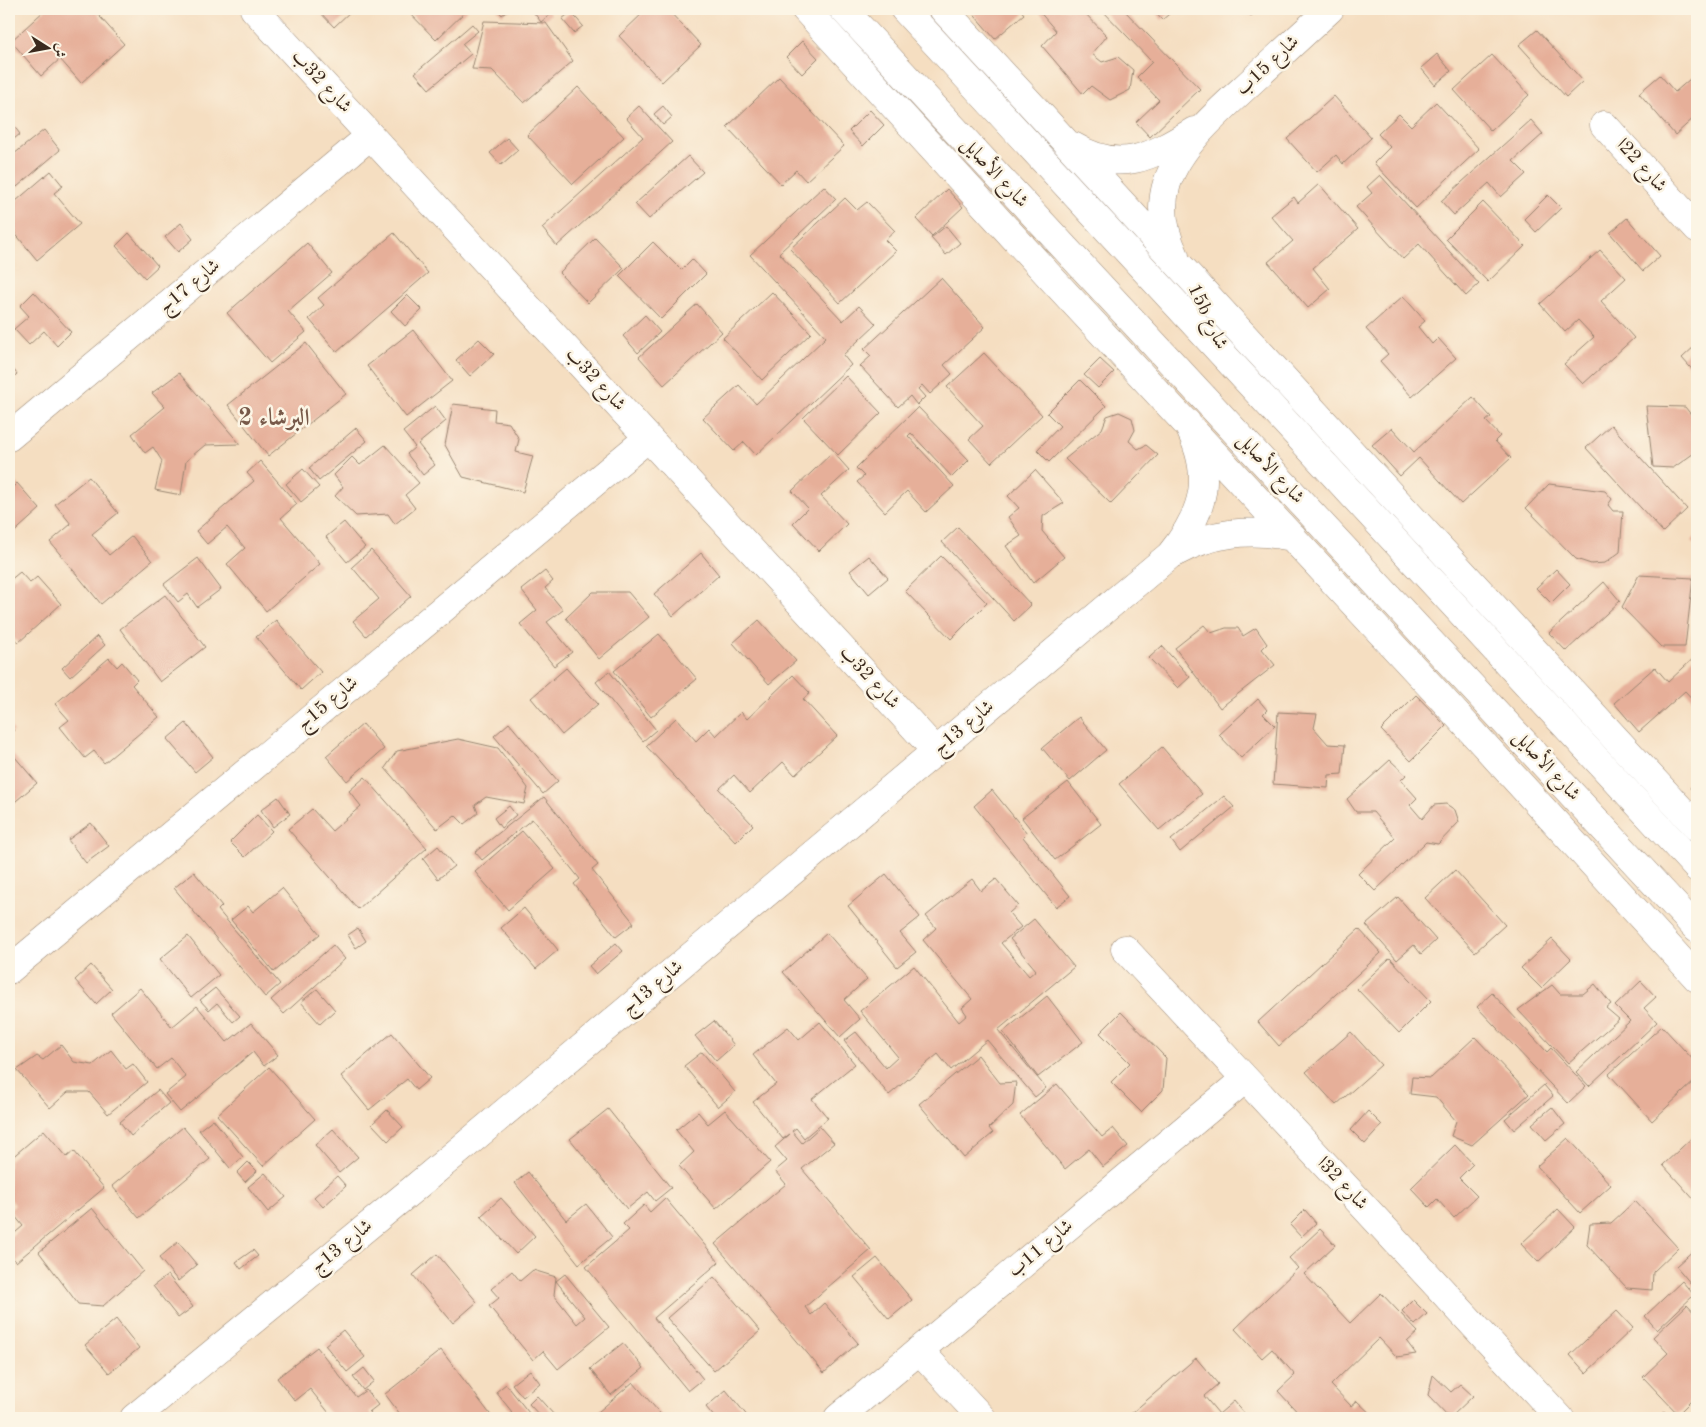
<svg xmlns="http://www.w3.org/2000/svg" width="1706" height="1427" font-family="'Old Standard TT',Amiri,serif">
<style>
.building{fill:#e6af99}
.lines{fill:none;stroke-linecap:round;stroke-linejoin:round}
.minor-casing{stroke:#988470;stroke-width:29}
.tertiary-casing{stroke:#988470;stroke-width:29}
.minor{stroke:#fff;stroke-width:28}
.tertiary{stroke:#fff;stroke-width:28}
.labels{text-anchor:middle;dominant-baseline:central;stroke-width:5;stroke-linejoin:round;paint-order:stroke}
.street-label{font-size:19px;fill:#3b2a1e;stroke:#fcf5e5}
.district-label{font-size:24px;font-weight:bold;fill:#775949;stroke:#fcf5e5}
</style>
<rect width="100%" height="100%" fill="#fcf5e5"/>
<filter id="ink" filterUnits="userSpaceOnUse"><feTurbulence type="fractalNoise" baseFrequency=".02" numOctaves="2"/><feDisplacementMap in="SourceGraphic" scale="10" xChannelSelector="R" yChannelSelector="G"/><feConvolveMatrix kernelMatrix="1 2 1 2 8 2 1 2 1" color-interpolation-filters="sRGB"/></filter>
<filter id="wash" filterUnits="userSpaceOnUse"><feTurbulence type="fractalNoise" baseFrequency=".0096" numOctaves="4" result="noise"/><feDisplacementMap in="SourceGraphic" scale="20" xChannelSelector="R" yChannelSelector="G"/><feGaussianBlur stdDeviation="1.12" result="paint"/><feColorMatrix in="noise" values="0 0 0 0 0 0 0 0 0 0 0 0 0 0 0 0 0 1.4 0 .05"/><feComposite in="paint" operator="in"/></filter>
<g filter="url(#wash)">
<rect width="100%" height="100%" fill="#f5dec1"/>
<g id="blocks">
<path class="building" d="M46,9H93L124,44L81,83L60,59L41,76L11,41Z
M317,9H353L334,27Z
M406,9H468L436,40Z
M497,9H510L502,15Z
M531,9H547L551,14L541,22Z
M647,9H667L701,45L662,82L619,36Z
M969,9H1020L1024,14L995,39Z
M1037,9H1081L1107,36L1092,54L1102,62L1118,57L1133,70L1130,90L1110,100L1091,86L1083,94L1042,46L1056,31Z
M1101,9H1123L1200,89L1150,137L1136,122L1159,100L1137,77L1152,62Z
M1152,9H1175L1162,20Z
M1245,9H1259L1251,16Z
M571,12L583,26L574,33L562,19Z
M484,21L546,23L573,61L524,103L492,70L472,69Z
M472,24L478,31L462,44L471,54L429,89L415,73Z
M1537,30L1583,81L1566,97L1519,45Z
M802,41L818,58L802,74L786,57Z
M1437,54L1451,71L1435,85L1421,68Z
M1492,55L1529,95L1491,131L1454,90Z
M1697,73V118L1696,116L1675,135L1639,93L1660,75L1675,92Z
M779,77L844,146L806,181L796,170L781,184L727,127Z
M578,87L624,137L573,184L527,135Z
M1334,96L1371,138L1343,164L1336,155L1317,172L1287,139Z
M1436,102L1479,149L1416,208L1374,163L1390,147L1378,134L1399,114L1411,126Z
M639,106L672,142L557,246L542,228L643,137L626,118Z
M663,106L672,117L663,125L654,114Z
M870,110L884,125L863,146L849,131Z
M9,120L20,134L9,143Z
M1531,120L1543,134L1513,161L1526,174L1501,197L1489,183L1454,215L1441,201Z
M44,130L60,150L17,187L9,177V158Z
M507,138L518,150L501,165L490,153Z
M688,156L703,172L649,219L635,204Z
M51,171L63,186L54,193L80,224L37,260L9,226V207Z
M1380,175L1479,284L1466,296L1419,244L1403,259L1356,207L1372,193L1367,187Z
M1319,184L1358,229L1313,268L1330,289L1308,308L1268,262L1293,241L1271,216L1294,197L1298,203Z
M824,186L836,199L779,253L843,321L859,306L876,324L843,355L851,365L756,455L744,442L734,451L703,418L739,385L756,404L826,337L750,255Z
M947,189L963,207L932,236L916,219Z
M1548,195L1561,208L1536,232L1524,219Z
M845,198L857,210L867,202L895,231L885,240L896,251L840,303L790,249Z
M1483,202L1525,246L1488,282L1446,239Z
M1627,218L1660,256L1643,271L1610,233Z
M181,223L193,239L178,252L165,237Z
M946,226L960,243L946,255L931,238Z
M129,233L158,266L145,278L116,246Z
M394,233L428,273L337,352L309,319L324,305L318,298Z
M595,238L624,268L588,303L559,273Z
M653,242L681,270L692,259L706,274L661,319L619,276Z
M307,243L332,273L288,311L306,332L270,363L227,313Z
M1600,250L1626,278L1601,301L1634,338L1583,384L1564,364L1594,337L1578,320L1565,332L1540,304Z
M941,278L985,327L944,365L952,374L930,394L922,385L918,389L925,397L917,405L910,396L898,407L860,366L871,356L864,349Z
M34,292L71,332L57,346L44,331L29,345L14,329L29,316L20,306Z
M772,292L811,333L762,380L723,338Z
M407,295L422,310L405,326L391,311Z
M1403,296L1425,321L1418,327L1432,344L1438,338L1456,358L1412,397L1380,361L1388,354L1366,329Z
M697,304L722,332L664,385L639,357Z
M645,315L660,332L638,353L623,336Z
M413,330L452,381L406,417L367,366Z
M479,339L494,354L470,376L456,360Z
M306,343L346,394L268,456L228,405Z
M1697,344V375L1682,358Z
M984,353L1042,415L991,463L969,439L983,426L947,387Z
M1100,359L1114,372L1098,388L1084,375Z
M9,364L17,374L9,381Z
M179,373L240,444L205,445L186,461L181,495L155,490L162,461L153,447L145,453L132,434L165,407L152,393Z
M846,376L881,413L838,455L803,418Z
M1080,380L1106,406L1049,462L1037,450L1060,426L1047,413Z
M1473,397L1491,417L1486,421L1500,436L1495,441L1511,458L1461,504L1419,458L1400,476L1372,445L1392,428L1414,452Z
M453,404L495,409L494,421L509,423L519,439L516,452L533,456L523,492L463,477L445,445Z
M435,406L446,421L418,444L435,465L423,475L407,454L415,447L403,432Z
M1646,406L1685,407L1697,422V451L1673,468L1653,467Z
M918,407L969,460L952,477L911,433L908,436L954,486L926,512L907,491L885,512L857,482L864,476L856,468Z
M1119,412L1132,418L1135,430L1129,441L1138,449L1146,445L1158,455L1111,504L1065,459L1102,429L1107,416Z
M1611,425L1687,509L1663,532L1586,448Z
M356,428L367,441L319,481L309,468Z
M385,445L419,483L405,495L415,508L395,524L388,514L356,516L335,496L343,487L334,475L352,457L360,465Z
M833,452L849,470L821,496L847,524L819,551L793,523L808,508L792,491Z
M260,461L297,504L281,518L320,564L266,611L227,564L245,548L227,527L207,544L196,531L254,481L247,473Z
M303,469L319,487L301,502L286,484Z
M1035,470L1064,503L1043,516L1042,531L1064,557L1033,583L1006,546L1021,536L1008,517L1019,508L1008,496Z
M89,477L118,513L92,534L109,555L132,536L152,561L101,604L50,542L71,524L55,504Z
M17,483L40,509L9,537V491Z
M1549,484L1605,491L1612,499L1608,505L1613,511H1623L1620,552L1605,563L1591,564L1576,559L1526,508Z
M344,522L365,547L347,562L326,537Z
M958,527L1031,605L1014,621L942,542Z
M1697,535V546L1692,541Z
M371,550L411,596L366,636L353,621L379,599L352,567Z
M701,553L719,575L673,616L654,594Z
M869,556L888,578L869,594L850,571Z
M941,556L987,603L951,639L905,591Z
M198,558L221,589L197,607L188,594L178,602L164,584Z
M1556,569L1570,584L1551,603L1536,588Z
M545,571L553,581L545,588L563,610L547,622L572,652L554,666L520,624L537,610L521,590Z
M20,572L30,583L37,577L61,604L18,643L9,633V581Z
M1639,575L1693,578L1685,647H1661L1622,607Z
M1604,582L1620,601L1566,651L1549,633Z
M593,592H628L649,617L599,659L566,618Z
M165,595L205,647L160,682L120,629Z
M276,620L321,672L301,690L256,637Z
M759,620L796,661L769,684L733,643Z
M1204,625L1211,633L1226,628H1238L1243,636L1256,628L1267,644L1262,649L1275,665L1220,708L1175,648Z
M659,634L697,679L651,717L614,671Z
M97,636L105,645L70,677L62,668Z
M1162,646L1190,677L1178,688L1149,658Z
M1697,655V704L1685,691L1639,732L1614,703L1655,667L1668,682Z
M109,658L117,667L122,662L137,680L132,685L159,717L104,763L94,751L85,758L60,727L69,720L55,704Z
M566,668L598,704L562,735L531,698Z
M609,671L656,730L643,741L596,682Z
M793,675L810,693L803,699L837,736L795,775L783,762L750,793L734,775L719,789L753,825L736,842L646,746L676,718L696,741L709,728L716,736L741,712L747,719Z
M1416,695L1446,726L1411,761L1381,730Z
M1258,699L1267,710L1263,714L1275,726L1241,758L1219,735Z
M1278,712L1317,714L1314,728L1328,744L1345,745L1342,774L1329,775L1328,788L1273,784Z
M1079,717L1106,750L1070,781L1042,748Z
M186,723L213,757L195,772L167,739Z
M509,723L558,781L543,794L494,736Z
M363,724L384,749L347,781L326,756Z
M9,725L14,731L9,735Z
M458,739L498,748L528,788L524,804L486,797L475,805L478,813L464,824L455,815L437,829L385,768L397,751Z
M1162,747L1202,794L1159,830L1119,784Z
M9,750L37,783L9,807Z
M1390,760L1406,775L1401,780L1417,798L1410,805L1422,819L1434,805L1446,804L1455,810L1459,822L1438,844L1426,842L1375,891L1358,874L1395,838L1373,812H1356L1347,799Z
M365,777L427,848L358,909L288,829L312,809L332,831L361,806L349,791Z
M1697,780V795L1690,788Z
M1068,782L1101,824L1055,860L1022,818Z
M992,790L1027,833L1023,837L1070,896L1056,907L974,806Z
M1224,796L1234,807L1180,852L1171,840Z
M278,797L290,814L273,827L261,810Z
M544,797L598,865L592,870L634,923L616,937L574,884L580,879L532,819L482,860L475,852Z
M509,806L516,815L501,828L494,818Z
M257,815L272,831L245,857L230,842Z
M91,823L109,846L86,863L68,840Z
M522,831L555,869L508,910L475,872Z
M438,846L454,866L438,879L423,859Z
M1455,870L1505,925L1475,952L1425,898Z
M194,872L222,906L218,910L280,984L265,997L174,888Z
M886,874L920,917L900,933L916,952L897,967L848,906Z
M972,879L981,891L996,879L1018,905L1009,913L1021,927L1001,943L1029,976L1036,970L1010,939L1034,919L1074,967L998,1030L1046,1088L1035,1097L987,1040L951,1070L938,1054L889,1095L844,1041L856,1032L886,1068L898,1057L860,1011L914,966L959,1022L967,1015L962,1008L972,999L923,940L936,928L926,916Z
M282,888L320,934L274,972L231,920L248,906L253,912Z
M1398,897L1436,940L1421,954L1414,945L1397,960L1366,925Z
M524,908L558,950L536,969L501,928Z
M358,928L366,941L356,948L348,935Z
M1359,929L1381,953L1279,1046L1258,1022Z
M827,933L867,979L844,1000L860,1019L840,1037L783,972Z
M188,936L219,975L191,998L160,959Z
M1552,939L1571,959L1541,988L1521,968Z
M616,943L623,951L596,974L589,966Z
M333,945L345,959L284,1014L271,1000Z
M1390,958L1431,1001L1399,1033L1357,989Z
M91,965L112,989L96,1004L75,980Z
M1641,981L1656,997L1644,1008L1657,1022L1589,1086L1576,1072L1630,1021L1615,1006Z
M1595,984L1611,1004L1606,1008L1619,1019L1568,1063L1518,1010L1552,985L1560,994H1583Z
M140,988L172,1027L197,1006L227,1042L251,1023L278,1055L264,1066L253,1052L180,1112L165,1094L186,1077L171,1058L157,1069L111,1013Z
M215,988L240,1016L233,1022L217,1003L209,1010L200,1000Z
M317,989L335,1010L320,1024L301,1002Z
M1492,993L1547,1052L1551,1048L1586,1086L1568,1103L1477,1007Z
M1047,996L1083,1042L1038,1077L1003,1032Z
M1121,1012L1166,1058L1163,1090L1141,1112L1111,1082L1130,1063L1100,1033Z
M714,1021L734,1045L716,1061L695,1036Z
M820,1022L855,1064L812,1099L828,1118L804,1138L796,1128L792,1131L802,1143L820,1127L834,1143L802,1169L871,1250L805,1307L811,1315L824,1303L858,1343L824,1373L715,1244L786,1184L775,1171L787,1161L775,1147L790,1134L783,1139L753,1102L776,1084L753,1055L788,1027L799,1040Z
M1662,1026L1697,1064V1079L1652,1121L1609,1074Z
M1351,1032L1381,1065L1336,1105L1306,1072Z
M392,1033L430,1078L416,1090L407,1079L369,1110L341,1076Z
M1475,1037L1529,1094L1472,1145L1451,1136L1456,1121L1436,1097L1410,1094L1412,1077L1431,1078Z
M61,1045L74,1062L93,1065L111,1050L126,1069L133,1064L147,1082L108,1114L89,1092H68L50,1108L17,1070L37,1056L43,1060Z
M702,1052L735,1092L718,1107L684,1066Z
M978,1055L1000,1083L1016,1082L1013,1105L989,1128L993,1133L964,1158L919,1104Z
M269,1067L315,1119L263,1166L217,1115Z
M1057,1084L1102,1137L1113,1128L1128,1146L1103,1167L1089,1149L1065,1169L1020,1115Z
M1544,1085L1553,1096L1514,1130L1505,1119Z
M158,1090L169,1103L131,1136L120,1122Z
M1552,1107L1565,1124L1546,1140L1532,1124Z
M608,1109L671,1188L655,1201L648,1192L627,1209L570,1139Z
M387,1110L403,1127L388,1141L372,1124Z
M725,1110L770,1162L716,1209L679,1166L694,1152L676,1130L698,1112L708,1124Z
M1368,1111L1382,1125L1365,1144L1351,1130Z
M213,1119L243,1157L230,1168L199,1130Z
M183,1127L210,1159L139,1218L112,1186Z
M333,1129L358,1157L339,1173L315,1145Z
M44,1130L67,1157L74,1151L104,1188L16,1262L9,1254V1238L23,1226L10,1210L15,1205L9,1197V1160Z
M1697,1133V1203L1663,1165Z
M1568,1138L1611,1185L1580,1213L1537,1166Z
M1455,1145L1473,1164L1459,1178L1477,1196L1454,1218L1437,1199L1429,1207L1411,1188Z
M248,1162L257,1171L245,1182L237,1173Z
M528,1172L566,1220L586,1204L612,1237L579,1264L515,1183Z
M265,1173L286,1197L268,1212L248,1187Z
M337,1176L346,1186L323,1207L314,1197Z
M501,1198L535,1236L516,1254L481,1216Z
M665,1198L719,1262L654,1318L703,1379L688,1391L586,1267L629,1230L623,1224L644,1205L650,1212Z
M1635,1201L1678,1248L1653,1272L1652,1290L1627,1288L1587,1245L1590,1224L1611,1223Z
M92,1208L143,1271L103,1306L78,1304L39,1252Z
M1558,1209L1575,1227L1538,1262L1521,1244Z
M1305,1210L1316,1223L1301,1237L1290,1225Z
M1320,1229L1335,1245L1304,1274L1350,1323L1381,1293L1418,1332L1407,1342L1416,1354L1397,1357L1379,1338L1331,1385L1351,1406L1357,1401L1375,1418H1303L1278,1391L1295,1375L1272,1349L1262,1358L1235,1329L1298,1268L1289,1258Z
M178,1242L197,1265L178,1281L159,1258Z
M1697,1247V1291L1676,1266Z
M253,1250L258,1256L241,1269L236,1262Z
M437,1254L477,1302L453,1323L413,1275Z
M877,1258L912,1300L889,1319L854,1277Z
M533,1270L556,1277L554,1295L577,1324L585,1317L556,1281L565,1274L609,1327L558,1369L543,1351L533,1360L489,1306L499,1298L491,1289L512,1271L520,1281Z
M168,1275L193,1307L178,1318L153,1286Z
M714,1277L760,1331L714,1371L667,1318Z
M1682,1281L1694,1295L1657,1330L1645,1316Z
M1413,1300L1427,1314L1415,1325L1402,1311Z
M1687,1305L1697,1316V1395L1678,1414L1643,1377L1668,1353L1653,1337Z
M1617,1311L1633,1328L1586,1373L1570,1355Z
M116,1319L139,1348L109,1373L85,1345Z
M343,1330L365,1357L347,1372L325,1345Z
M623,1343L644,1368L611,1395L590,1369Z
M317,1347L356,1397L366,1390L378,1405L369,1412L373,1418H333L310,1389L295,1401L277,1378Z
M441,1350L493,1418H403L385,1394Z
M1196,1358L1218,1384L1204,1396L1219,1414L1234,1401L1248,1418H1126Z
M364,1368L374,1381L363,1390L353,1377Z
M530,1370L540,1383L523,1397L512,1384Z
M1433,1375L1451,1392L1460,1384L1473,1396L1450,1418L1428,1395Z
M633,1382L664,1418H591Z
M506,1384L529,1413L523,1418H506L512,1412L496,1392Z
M726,1390L749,1418H715L706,1407Z
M537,1396L555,1416L553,1418H542L529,1404Z
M1664,1412L1669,1418H1657Z"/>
</g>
</g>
<g filter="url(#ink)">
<use href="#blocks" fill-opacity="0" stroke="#988470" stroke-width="1"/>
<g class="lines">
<g class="minor-casing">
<path id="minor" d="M254,9L936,751
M805,9L1052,279L1436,692L1697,978
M943,9L1697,827
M1604,125L1697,228
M1073,146C1121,175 1152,156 1194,131
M1175,256C1164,233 1159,208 1167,183C1181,142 1224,107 1254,79C1280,55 1305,32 1330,9
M9,437L370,136
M1174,553C1212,532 1250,528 1293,537
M1125,949L1560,1418
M9,970L648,438
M919,1350L982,1418
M134,1418L412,1190L1170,555C1206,511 1214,474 1187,423
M838,1418L1245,1079"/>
</g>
<g class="tertiary-casing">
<path id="tertiary" d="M843,9L1697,929
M904,9L1697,868"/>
</g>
<use href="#minor" class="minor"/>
<use href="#tertiary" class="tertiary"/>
</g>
</g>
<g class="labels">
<g class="street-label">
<text transform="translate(1268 66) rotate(-43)">شارع 15ب</text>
<text transform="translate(321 82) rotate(47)">شارع 32ب</text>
<text transform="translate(1641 166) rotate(48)">شارع 22ا</text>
<text transform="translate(994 173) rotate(47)">شارع الأصايل</text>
<text transform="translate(190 287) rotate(-40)">شارع 17ج</text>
<text transform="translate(1207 317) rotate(65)">15b شارع</text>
<text transform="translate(595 380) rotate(47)">شارع 32ب</text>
<text transform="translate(1270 469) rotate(47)">شارع الأصايل</text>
<text transform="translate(869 678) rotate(47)">شارع 32ب</text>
<text transform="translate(328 704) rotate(-40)">شارع 15ج</text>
<text transform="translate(964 728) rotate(-40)">شارع 13ج</text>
<text transform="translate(1546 766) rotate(47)">شارع الأصايل</text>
<text transform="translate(653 988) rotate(-40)">شارع 13ج</text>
<text transform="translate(1342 1184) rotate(47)">شارع 32ا</text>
<text transform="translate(342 1247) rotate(-39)">شارع 13ج</text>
<text transform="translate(1041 1249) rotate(-40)">شارع 11ب</text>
</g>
<g class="district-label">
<text x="274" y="419">البرشاء 2</text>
</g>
</g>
<rect width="1706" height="1427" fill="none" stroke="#fcf5e5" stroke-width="30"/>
<g transform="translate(48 48) rotate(101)" stroke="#fcf5e5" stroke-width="4" paint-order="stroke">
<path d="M0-4L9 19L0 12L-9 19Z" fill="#3b2a1e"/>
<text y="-8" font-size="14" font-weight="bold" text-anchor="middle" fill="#3b2a1e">ش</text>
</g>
</svg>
